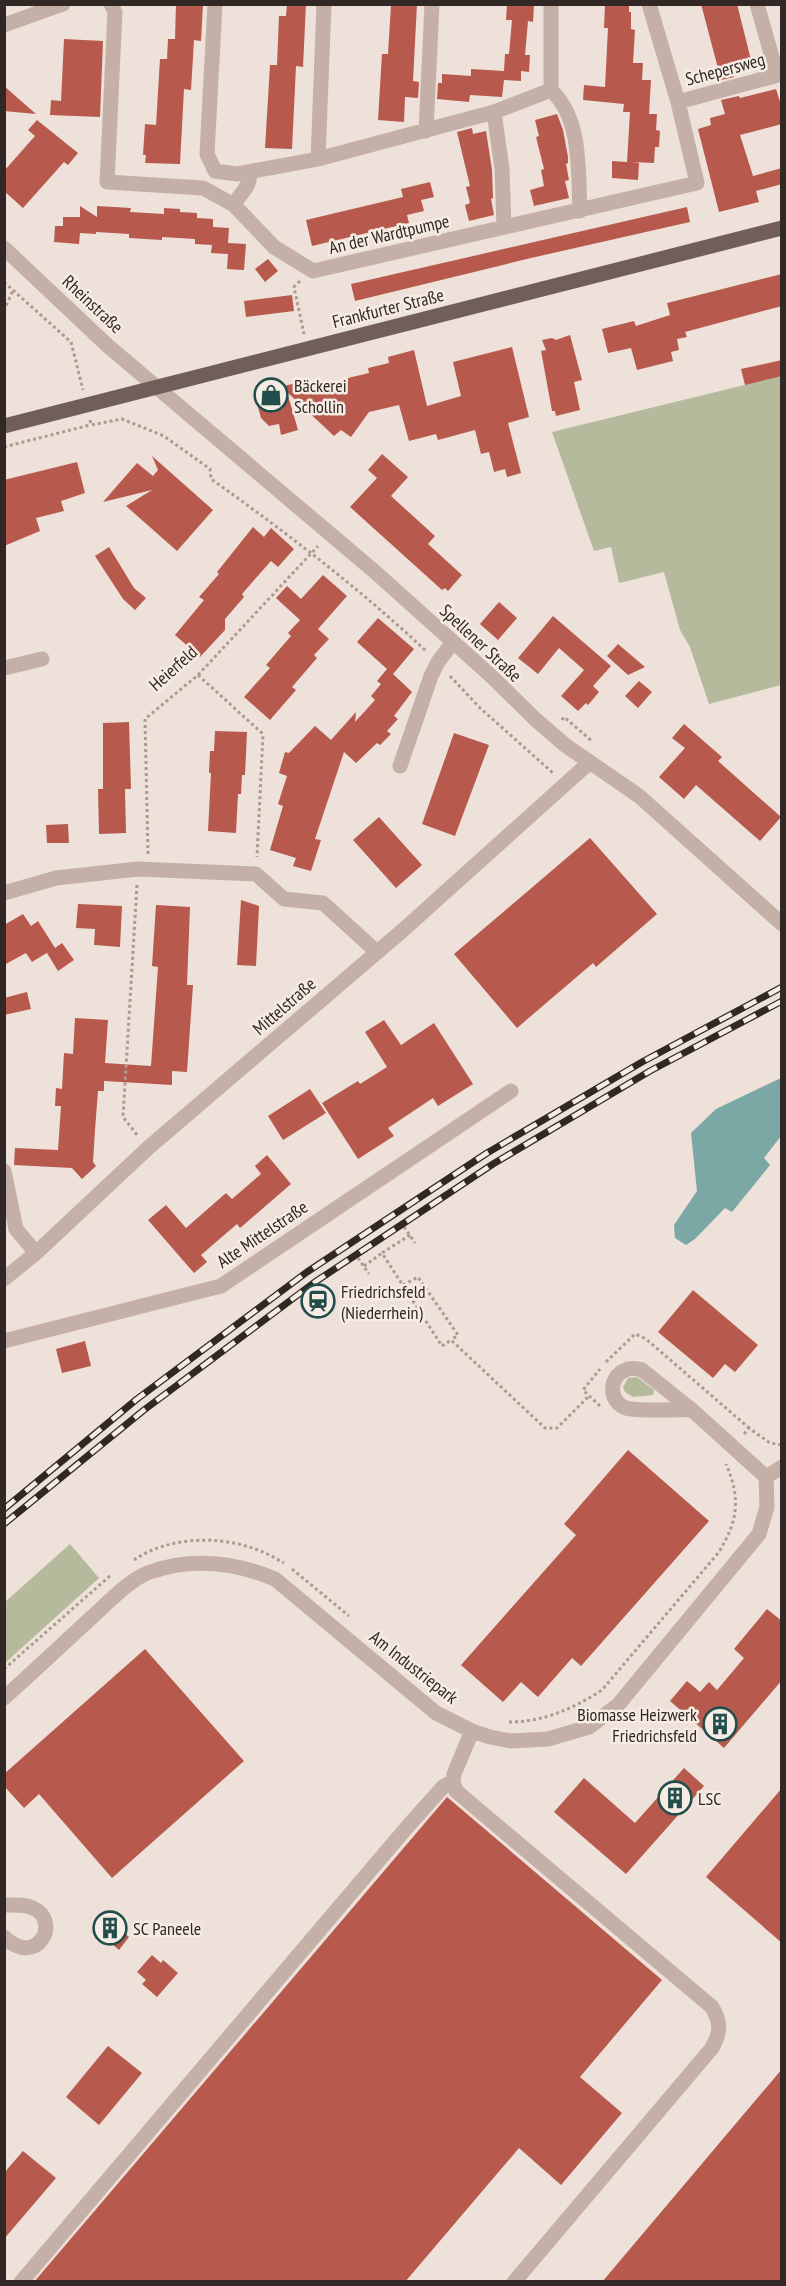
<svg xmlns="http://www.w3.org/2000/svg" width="786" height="2286" font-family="'PT Sans Narrow',sans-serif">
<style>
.green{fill:#b4ba9b}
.water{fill:#7ba7a4}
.building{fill:#b75a4d}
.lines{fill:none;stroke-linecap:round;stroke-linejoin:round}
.path{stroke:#af9a91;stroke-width:3;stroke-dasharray:3 3;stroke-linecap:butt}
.minor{stroke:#c4b0a6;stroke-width:15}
.major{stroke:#715e59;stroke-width:15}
.rail-casing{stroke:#312826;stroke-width:7}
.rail{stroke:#f6ece4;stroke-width:4.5;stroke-dasharray:14;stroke-linecap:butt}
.labels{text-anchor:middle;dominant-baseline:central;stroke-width:5;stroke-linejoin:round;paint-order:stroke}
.street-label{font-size:18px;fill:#312826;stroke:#f6ece4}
.poi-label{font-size:18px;fill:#312826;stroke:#f6ece4;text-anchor:start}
</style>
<rect width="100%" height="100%" fill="#ede1d9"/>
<path class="green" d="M781,376V685L709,704L690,647L680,630L664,572L619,583L611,547L594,551L552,432Z
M637,1377L654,1390L653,1395L633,1397L625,1392L623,1387L628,1378Z
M70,1544L99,1578L5,1663V1602Z"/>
<path class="water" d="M781,1078V1136L764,1158L770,1165L732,1212L725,1208L695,1239L686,1245L675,1238L674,1225L697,1191L691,1133L716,1109Z"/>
<path class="building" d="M176,4H203L201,41L194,40L191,90L184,89L180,164L145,163L146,155H143L145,124L156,125L160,59H167L168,39H175Z
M287,4H306L303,67L296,66L292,149L265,148L270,65H277L279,16H286Z
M417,4L413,81L419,82L418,98L405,97L404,122L378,120L382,54H388L391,5Z
M507,4H534L533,22L528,21L525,55H530L529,72L521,71V81L504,80L502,97L470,95L469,102L437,99L438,83H442V74L471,76V69L504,71L505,54H509L512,20H506Z
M605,4H629V12H631V29L635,30L633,63H643L642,80H651L649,114H657L656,130L660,131L659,147H655L654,163L632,162L639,163L638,180L612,178V161L627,162L630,112H623L624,104L583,100L584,85L605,87L608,28H604Z
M701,4H737L752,64L719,72Z
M64,39L103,41L100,117L50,115L51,100L61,101Z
M732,69L734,77L717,81L715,73Z
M4,86L36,114L4,111Z
M776,89L782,108V124L740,135L753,176L782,168V184L756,191L759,202L719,212L698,129L711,125L710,118L725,114L721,100L739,96L740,98Z
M557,114L563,130L568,157V163L566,164L569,180L565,181L569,198L534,206L530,190L544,186L541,170L544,169L536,137L539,136L535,120Z
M37,120L78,153L68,165L64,162L23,208L4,191V171L35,136L28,130Z
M472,128L473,134L486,131L492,170L493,198L491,199L494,215L469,221L465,205L470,203L466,187L470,186L457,132Z
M430,182L434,197L421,200L424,211L407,215L409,223L312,246L306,220L403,197L401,189Z
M80,206L97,217V206L131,208L130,212L164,214V208L180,209V212L197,213V218L213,219V227L229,228L228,243L246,244L244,270L227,269L228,254L211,253L212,245L195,244V239L162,237V240L129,238V234L96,232V234L80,233L79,244L54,242L55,226H63V217H80Z
M687,207L690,222L531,258L355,301L351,284Z
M268,259L278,271L265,282L255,269Z
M782,274V306L685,332L687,337L677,339L679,350L671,352L673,361L637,370L631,348L608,353L602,329L634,321L636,326L670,315L667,303Z
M292,295L294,311L246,317L244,301Z
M570,335L582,380L574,382L580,410L556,416L555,411H552L541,351L546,350L542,340L552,338L556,340Z
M512,347L529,417L508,423L521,473L507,477L505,469L494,472L489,452L481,454L475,430L438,440L436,434L409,441L399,405L369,412L351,437L341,430L334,436L287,392L298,430L281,435L279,424L269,426L261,418L254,393L305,381L308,394L348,382V378L369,373L368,368L389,363L388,357L414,350L427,406L461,396L453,362Z
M782,360V376L745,385L741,369Z
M382,454L408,477L391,496L435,536L428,544L462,575L448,591L445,588L442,590L350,507L377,478L368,470Z
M152,456L213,510L177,551L126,506L152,490L103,502L137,463L153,476L158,470Z
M77,462L85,493L61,501L64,511L36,518L40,531L4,546V480Z
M253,527L264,537L271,528L294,549L278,567L271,561L242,594L244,597L225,619V630L200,657L175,635L204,600L199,597L219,574L217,572Z
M109,547L134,588L146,598L135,610L123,599L95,556Z
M323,575L347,596L318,629L329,639L314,655L317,658L292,687L296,690L270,720L244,697L270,668L266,665L291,636L288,633L300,620L276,598L287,586L301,599Z
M499,602L517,618L498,640L480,624Z
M553,616L611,666L593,686L599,692L588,705L586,703L578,711L561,696L584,670L559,648L538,674L518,658Z
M378,618L414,649L393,674L412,692L394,716L398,719L387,731L391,734L380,745L377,743L356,763L344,752L315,839L321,840L311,871L293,866L296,858L270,850L283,806L278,804L287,776L279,773L285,752L289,753L315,726L331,740L356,712L355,722L375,700L371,696L381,684L377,681L387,669L357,642Z
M618,644L645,667L628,675L607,656Z
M639,681L652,692L638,708L625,696Z
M129,722L131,789H125L126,833L99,834L98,789H103V723Z
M684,724L722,757L718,761L781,817L760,841L696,785L684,799L659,777L685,748L672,738Z
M215,731L247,732L245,775H242L241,794H238L236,833L208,831L211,773H209L210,751H214Z
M454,733L489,745L455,836L422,824Z
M379,817L422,865L396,888L353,840Z
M68,824L69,843H47L46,825Z
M590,838L657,914L596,967L593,963L517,1028L454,954Z
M241,900L259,906L256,966L237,965Z
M78,904L122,906L120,947L94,945L95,929L76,928Z
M156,905L190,907L187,985H193L187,1072L172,1071V1085L104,1081V1091H98L95,1130L93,1162L96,1166L82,1179L72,1168L14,1165L15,1148L58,1150L61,1106H55L56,1088L62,1089L64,1053L73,1054L75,1018L108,1020L105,1063L151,1066L158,967L152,966Z
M23,914L31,926L38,921L55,948L62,943L74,960L58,971L47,953L50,951L32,962L26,953L4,965V925Z
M27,992L31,1009L4,1015V998Z
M384,1020L401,1045L434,1023L473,1084L438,1106L433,1098L388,1128L394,1136L358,1159L322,1103L358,1081L360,1084L387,1067L365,1032Z
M310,1089L326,1113L283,1140L268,1116Z
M267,1155L291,1184L240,1228L237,1224L201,1255L207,1262L194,1273L148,1220L166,1205L186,1228L226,1193L232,1199L261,1174L255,1166Z
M693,1290L758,1345L735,1372L725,1364L713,1378L658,1332Z
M85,1341L91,1366L62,1373L56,1349Z
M628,1450L709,1521L581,1666L572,1658L538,1697L521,1682L503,1702L461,1665L576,1535L564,1524Z
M767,1609L782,1621V1680L724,1748L670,1701L687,1681L700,1692L709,1682L717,1690L744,1658L734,1649Z
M145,1649L244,1761L112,1878L39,1794L24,1808L4,1786V1774Z
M684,1768L704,1786L626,1874L554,1812L584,1778L635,1823Z
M782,1788V1943L706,1877Z
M447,1797L662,1980L580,2077L622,2113L561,2185L519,2148L405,2282H34Z
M109,1919L129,1937L119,1950L98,1932Z
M152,1955L161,1963L163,1960L178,1973L157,1997L142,1984L146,1980L137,1972Z
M108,2046L142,2073L99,2125L66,2097Z
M782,2069V2282H602Z
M23,2151L56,2178L4,2239V2173Z"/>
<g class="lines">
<path class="path" d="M300,281L294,287L304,334
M4,282L71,342L83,390
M4,311L13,290
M90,420L91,425L122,419L164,436L210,469L211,479C287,533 359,588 427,652
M4,447L90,425
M198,675L263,734L257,857
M450,676L480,708L554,774
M562,720L564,717L593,742
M148,854L145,719L198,675L318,546
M137,885L123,1117L138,1136
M404,1227L415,1243
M410,1235L382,1253L442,1346L451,1340L545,1428H557L588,1397
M358,1258L369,1274
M364,1266L382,1253
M403,1285L418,1277L458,1335L451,1340
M606,1362L635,1334L646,1339L749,1428
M600,1406L583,1390L600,1369
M744,1434L749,1428L770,1443L782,1445
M134,1560C167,1537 218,1535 255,1549C265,1552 275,1558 284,1563
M292,1569L349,1616
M4,1669L111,1575
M509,1722C544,1722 574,1708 602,1690L719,1552C738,1520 741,1499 726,1464"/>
<path class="minor" d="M111,4L115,12L107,182L203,188L234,205L274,247L313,271L697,183L678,102L649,4
M551,4V90
M757,4L777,75
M4,25L63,4
M551,90C582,119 578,171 580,211
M678,102L782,74
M494,112L502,169L504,227
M426,131L432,4
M318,159L324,4
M215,171L237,174L318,159L494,112L551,90
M215,171L207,154L215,4
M234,205C240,193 250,188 250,172
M4,248L108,346L374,571L490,675L535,719L565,745L639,796L782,924
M4,668L42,659
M400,766L431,676L438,662L453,642
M4,893L56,878L138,869L256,874L284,899L323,903L377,952
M4,1171L16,1229L36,1253
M4,1279L36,1253L148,1148L402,931L590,762
M4,1341L221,1286L511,1091
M766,1477L782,1467
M4,1698C34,1671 63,1644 92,1617C108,1603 130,1579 150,1572C193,1557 234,1562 275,1579L436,1713L472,1731L490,1737L511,1741L548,1739L589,1727L618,1705L759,1534L767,1507L766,1477L692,1410L642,1370C612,1361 602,1399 626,1408C639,1412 677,1409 692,1410
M472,1731L454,1774L453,1781L456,1791L712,2007C721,2023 721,2032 712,2048L514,2282
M4,1905C14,1905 25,1904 33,1908C62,1921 37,1969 4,1937
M21,2282L408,1826L443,1787L453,1781"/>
<path class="major" d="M4,426L782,228"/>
<g class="rail-casing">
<path id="rail" d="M4,1509L137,1399L307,1272L487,1153L642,1062L782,987
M4,1524L144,1410L315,1282L493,1164L650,1071L782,1001"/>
</g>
<use href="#rail" class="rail"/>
</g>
<defs>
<g id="shop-ring" transform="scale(1.725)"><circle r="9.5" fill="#f6ece4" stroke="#214d4b" stroke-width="1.5"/><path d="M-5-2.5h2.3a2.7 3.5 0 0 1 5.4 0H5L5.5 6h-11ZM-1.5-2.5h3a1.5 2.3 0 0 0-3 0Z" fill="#214d4b"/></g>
<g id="station-ring" transform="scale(1.725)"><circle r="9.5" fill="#f6ece4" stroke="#214d4b" stroke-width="1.5"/><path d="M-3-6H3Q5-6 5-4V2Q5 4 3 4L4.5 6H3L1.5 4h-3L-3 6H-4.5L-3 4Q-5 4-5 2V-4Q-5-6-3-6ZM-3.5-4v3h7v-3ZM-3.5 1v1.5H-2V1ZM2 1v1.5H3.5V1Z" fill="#214d4b"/></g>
<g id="building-ring" transform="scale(1.725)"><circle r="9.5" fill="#f6ece4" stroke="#214d4b" stroke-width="1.5"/><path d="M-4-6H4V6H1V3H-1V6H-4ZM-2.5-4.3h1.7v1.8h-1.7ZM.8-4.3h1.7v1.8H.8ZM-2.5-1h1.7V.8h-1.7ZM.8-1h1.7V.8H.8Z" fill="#214d4b"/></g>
</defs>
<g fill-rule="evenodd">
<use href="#shop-ring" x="271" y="395"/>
<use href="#station-ring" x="318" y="1301"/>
<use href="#building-ring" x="720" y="1724"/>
<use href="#building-ring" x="675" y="1798"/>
<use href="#building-ring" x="110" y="1928"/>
</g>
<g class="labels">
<g class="street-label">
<text transform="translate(725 69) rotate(-15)">Schepersweg</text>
<text transform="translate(389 234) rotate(-13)">An der Wardtpumpe</text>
<text transform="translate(93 304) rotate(43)">Rheinstraße</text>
<text transform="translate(388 308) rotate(-14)">Frankfurter Straße</text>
<text transform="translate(481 643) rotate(43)">Spellener Straße</text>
<text transform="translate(173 668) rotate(-42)">Heierfeld</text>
<text transform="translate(284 1006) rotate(-41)">Mittelstraße</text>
<text transform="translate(262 1234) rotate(-34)">Alte Mittelstraße</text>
<text transform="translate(414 1667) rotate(38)">Am Industriepark</text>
</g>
<g class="poi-label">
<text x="294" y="385">Bäckerei<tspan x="294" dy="21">Schollin</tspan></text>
<text x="341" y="1291">Friedrichsfeld<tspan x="341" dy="21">(Niederrhein)</tspan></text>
<text x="697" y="1714" text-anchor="end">Biomasse Heizwerk<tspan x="697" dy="21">Friedrichsfeld</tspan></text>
<text x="698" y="1798">LSC</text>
<text x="133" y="1928">SC Paneele</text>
</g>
</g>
<rect width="786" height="2286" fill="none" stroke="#312826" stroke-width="12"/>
</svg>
